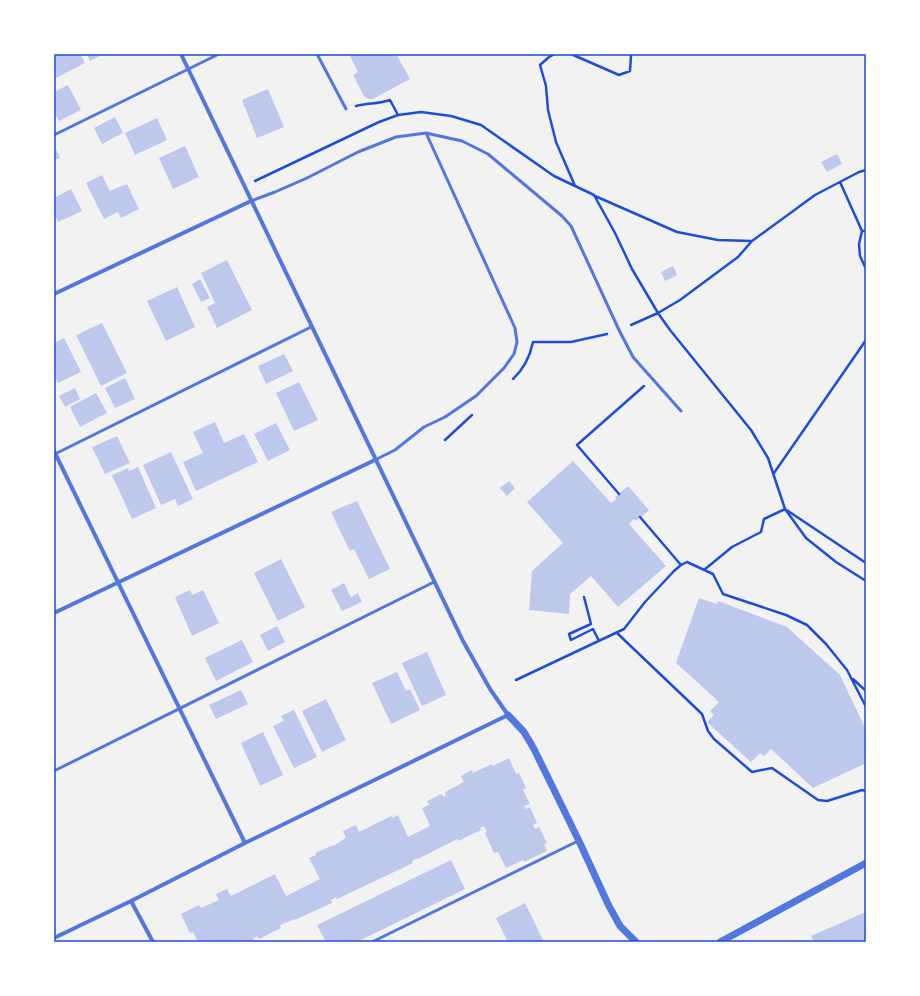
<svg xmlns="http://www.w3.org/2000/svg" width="920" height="996" font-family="Literata,serif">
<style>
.building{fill:#bdc9ec}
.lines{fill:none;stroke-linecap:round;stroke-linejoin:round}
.path{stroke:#1d4ed8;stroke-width:2.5}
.service{stroke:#5277de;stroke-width:3}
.minor{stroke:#5277de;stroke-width:4}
.tertiary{stroke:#5277de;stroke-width:7}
.neatline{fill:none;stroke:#1d4ed8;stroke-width:1.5}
</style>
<rect width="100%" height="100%" fill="#f2f2f2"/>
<path class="building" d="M54,54H80L85,63L54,79Z
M87,54H104L90,61Z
M349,54H396L410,79L373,99H368L364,96L353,75L358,72Z
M68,85L81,110L59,121L54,112V92Z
M268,89L284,127L257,138L242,100Z
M115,117L123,133L102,144L94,128Z
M157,118L167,140L135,155L125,133Z
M54,144L60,158L54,160Z
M185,146L199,177L173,189L159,158Z
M837,154L842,164L827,172L821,162Z
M102,175L110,191L127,184L139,209L121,218L118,212L104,219L86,183Z
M71,189L82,211L58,222L54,214V198Z
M227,260L252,310L217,328L207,307L215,303L201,273Z
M673,266L677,275L665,281L661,272Z
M200,279L210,298L201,302L192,284Z
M177,287L195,327L166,341L147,301Z
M102,323L127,373L101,386L76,335Z
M64,338L81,372L58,383L54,375V343Z
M284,354L293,371L266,384L258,366Z
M125,378L135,399L115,408L105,388Z
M299,382L318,420L294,431L276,393Z
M75,388L80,399L65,407L59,396Z
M96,393L107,413L80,427L70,407Z
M215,422L224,443L244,434L258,462L196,491L183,462L203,453L193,432Z
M276,423L290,450L268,461L254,434Z
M117,436L130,463L105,474L92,447Z
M171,452L193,499L178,506L175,499L161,505L143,465Z
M573,461L611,503L616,499L615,497L628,486L649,510L636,521L634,519L629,524L666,566L618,607L591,576L570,594L569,614L529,610L532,571L563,543L527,502Z
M138,467L156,508L132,519L112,475L128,468L129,471Z
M509,481L515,488L507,496L500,488Z
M357,501L390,569L369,579L354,549L350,551L331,512Z
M281,559L305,607L278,621L254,573Z
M344,583L351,597L358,593L362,602L342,611L331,590Z
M190,590L192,595L203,590L219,623L192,636L175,597Z
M699,598L717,604L718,601L787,627L840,675L866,730V763L813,788L771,749L764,756L760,753L751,762L707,722L714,715L710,711L719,702L676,663Z
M277,626L285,642L268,651L260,635Z
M242,640L253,662L216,681L205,658Z
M427,652L446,695L422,706L402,663Z
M397,672L406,691L410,689L420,710L391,724L372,683Z
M241,690L248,704L216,719L209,705Z
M326,699L346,740L322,752L302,711Z
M294,710L317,757L294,768L273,726L284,721L281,716Z
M263,732L283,775L260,786L241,743Z
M509,758L516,774L519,773L526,788L523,790L530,804L524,806L526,809L530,807L537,823L533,825L535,829L539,827L547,843L544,844L547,851L524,862L523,860L506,868L498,852L494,853L485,833L487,832L484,826L480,828L481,830L458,841L457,839L418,859L417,858L412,861L413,863L337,899L336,897L331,900L332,903L295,920V919L280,925L281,928L259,939L257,936L253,939L254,942H198L193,932L190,933L181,914L199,905L201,908L219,900L216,894L227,889L231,896L275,874L286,896L320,879L309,858L316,855L315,853L333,845V846L346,838L343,831L356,825L359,832L391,816L392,818L398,815L408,837L430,826L422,808L429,805L427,801L442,794L443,797L446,795L445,792L464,782L461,776L472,770L473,773L492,764L493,766Z
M451,860L465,889L357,942H326L317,925Z
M525,903L544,942H508L496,918Z
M866,912V942H814L811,936Z"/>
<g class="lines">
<path class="path" d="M555,54L549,57L540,65L546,86L548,110L556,142L575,186
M571,54L619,75L630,71L631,56L630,54
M356,106C368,103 379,104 390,100L398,115
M255,181L379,122L398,115L421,112L451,116L481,125L554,176L594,195L615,233L632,269L658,313L670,330L751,430L768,458L785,509L806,538L836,562L866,581
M840,182L862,231L859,244L860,256L866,269
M595,196L677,232L718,240L751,241
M862,231H866
M631,325L658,313L680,300L738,257L752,241L815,195L859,172L866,170
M513,379C524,369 530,356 533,342H571L607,334
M445,440L472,415
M774,473L866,340
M619,494L577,445L644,386
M640,517L681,565
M704,570L732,547L761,532L764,519L785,509L866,563
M584,597L591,624L569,634L571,640L593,629L599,641
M617,633L702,714L708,731L714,739L752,772L772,768L818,800L827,801L862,790L866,791
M853,679L866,691
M516,680L624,629L645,602L674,571L681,565L687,562L713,574L723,594L786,615L807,625L826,644L847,670L866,707"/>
<path class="service" d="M317,54L346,109
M54,135L219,54
M251,201L275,192L307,178L358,152L396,137L426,133L462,141L488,154L562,216L571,226L619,330L633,357L681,411
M55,454L311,327
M375,460L395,450L424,427L445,417L476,396L504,368L514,354L517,342L515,328L426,133
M54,771L434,582
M372,942L578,841"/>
<path class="minor" d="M54,294L251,201
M54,451L245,843
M54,613L375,460
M131,901L153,942
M54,938L131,901L245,843L508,715L490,689L463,641L181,54"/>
<path class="tertiary" d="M508,715L524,732L534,749L579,841L608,904L620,926L636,942
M720,942L866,863"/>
</g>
<rect width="920" height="996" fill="none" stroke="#ffffff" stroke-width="110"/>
<rect x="55" y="55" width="810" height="886" class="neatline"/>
</svg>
